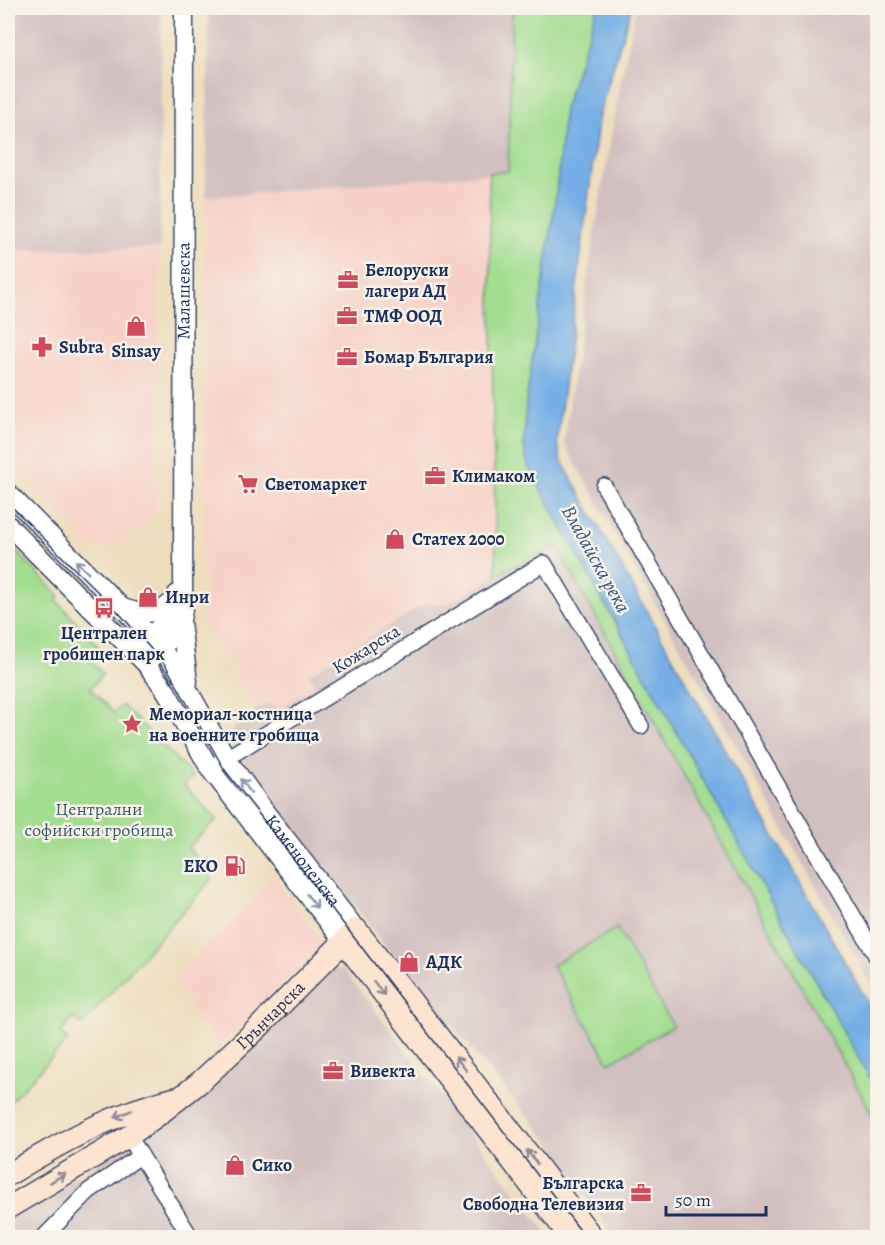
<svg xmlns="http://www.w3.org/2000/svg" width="885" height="1245" font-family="Alegreya,serif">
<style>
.built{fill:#f7d1c8}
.industrial{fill:#d2bfc0}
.green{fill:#a2dd90;stroke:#5e8677;stroke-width:1.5}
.water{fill:#74afe5;stroke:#486fa2;stroke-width:1.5}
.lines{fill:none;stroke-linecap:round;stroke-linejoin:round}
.minor-casing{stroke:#3b496c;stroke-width:18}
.tertiary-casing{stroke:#3b496c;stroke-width:21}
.secondary-casing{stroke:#3b496c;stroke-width:24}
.minor{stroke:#fff;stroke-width:15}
.tertiary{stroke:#fff;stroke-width:18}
.secondary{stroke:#fde4d1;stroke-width:21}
.tram{stroke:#1b2f5e;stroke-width:1.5}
.oneway{stroke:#8d97ae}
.oneway2{stroke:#8c8a98}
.labels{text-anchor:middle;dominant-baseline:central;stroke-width:5;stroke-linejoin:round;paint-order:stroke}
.poi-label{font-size:18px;font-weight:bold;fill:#1b2f5e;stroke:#f7f3e8;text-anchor:start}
.street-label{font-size:18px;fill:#1b2f5e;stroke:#f7f3e8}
.park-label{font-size:18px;fill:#3d5a6a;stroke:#f7f3e8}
.water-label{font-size:20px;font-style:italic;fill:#365586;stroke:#f7f3e8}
</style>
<rect width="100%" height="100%" fill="#f7f3e8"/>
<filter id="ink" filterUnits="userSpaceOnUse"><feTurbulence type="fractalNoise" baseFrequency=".0167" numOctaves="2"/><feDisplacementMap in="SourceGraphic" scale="12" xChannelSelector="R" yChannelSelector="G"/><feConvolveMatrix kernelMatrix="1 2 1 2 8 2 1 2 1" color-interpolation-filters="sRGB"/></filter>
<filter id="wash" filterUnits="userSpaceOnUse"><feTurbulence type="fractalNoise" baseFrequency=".008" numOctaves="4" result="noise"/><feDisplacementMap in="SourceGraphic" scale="24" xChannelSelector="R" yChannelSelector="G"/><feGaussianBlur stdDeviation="1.35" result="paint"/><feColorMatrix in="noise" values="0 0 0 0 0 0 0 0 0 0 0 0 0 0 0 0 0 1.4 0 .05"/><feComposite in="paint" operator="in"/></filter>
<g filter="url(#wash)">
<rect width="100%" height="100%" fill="#eedebe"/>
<path class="built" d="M489,173L496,575L449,604H425L310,673L316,686L279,710L267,703L256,710L238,683V671L234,660L217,647L204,626L206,197Z
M160,248L156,513L121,543L93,548L8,460V250Z
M274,875L322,945L219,1048L173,981L238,916Z"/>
<path class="industrial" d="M8,8H161L160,248L8,250Z
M209,8H512L508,172L206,197Z
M636,8H877V994L564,443L593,241L619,91Z
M556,545L877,1123V1237H614L553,1146L390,952L232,746L230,732L256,710L267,703L279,710L316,686L309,674L425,604H449L496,575Z
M333,969H343L550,1237L8,1238V1219L59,1188L191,1104Z"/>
<path class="green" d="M512,8H597L564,110L556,196L526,403L524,446L528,466L877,1091V1123L556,545L496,575L489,173L508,171Z
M8,543L59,595L57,601L97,645L100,650L89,660L103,674L90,688L114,713L122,705L193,776L184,785L217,820L188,847L212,879L82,1025L74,1018L60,1033L68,1040L8,1104Z
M617,928L673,1026L609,1063L552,965Z"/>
<path class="water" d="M597,8H631L599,114L559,425L557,443L561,460L877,1019V1091L528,466L524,446L526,403L556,196L564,110Z"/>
</g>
<g filter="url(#ink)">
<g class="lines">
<g class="minor-casing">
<path id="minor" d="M604,486L878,959
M217,764L544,563L641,726
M129,1136L191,1238
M43,1238L89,1191L140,1156"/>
</g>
<g class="tertiary-casing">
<g id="tertiary">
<path id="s1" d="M8,493L151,637L174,665L227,759L266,813L356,929"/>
<path d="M8,525L146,664L166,691L210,769L344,942"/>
<path d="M123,608C144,616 161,615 176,598"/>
<path d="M181,622L188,682"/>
<path d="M144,645L170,615L177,594"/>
<path id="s2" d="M146,664C162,648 180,633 183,610L184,8"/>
</g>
</g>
<g class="secondary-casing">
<g id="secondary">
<path d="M344,942L571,1238"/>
<path d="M8,1175C60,1143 115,1112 176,1098"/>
<path id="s3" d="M8,1208L129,1136L158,1115L200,1082L258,1028L356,929L593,1238"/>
</g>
</g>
<use href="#minor" class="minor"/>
<use href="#tertiary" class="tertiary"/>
<use href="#secondary" class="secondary"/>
<path class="tram" d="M8,503L119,613L166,666L224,769L586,1238"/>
</g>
<defs><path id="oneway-shaft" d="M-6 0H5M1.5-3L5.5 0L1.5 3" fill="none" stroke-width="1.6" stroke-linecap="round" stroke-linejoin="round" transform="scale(1.5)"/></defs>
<g class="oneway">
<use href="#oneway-shaft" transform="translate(82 567) rotate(-135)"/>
<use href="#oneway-shaft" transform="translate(246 786) rotate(-126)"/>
<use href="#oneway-shaft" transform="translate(312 901) rotate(52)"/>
</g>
<g class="oneway2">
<use href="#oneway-shaft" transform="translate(379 988) rotate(52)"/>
<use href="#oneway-shaft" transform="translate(461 1064) rotate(-128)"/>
<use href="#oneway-shaft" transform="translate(123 1114) rotate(156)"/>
<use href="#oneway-shaft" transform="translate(532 1157) rotate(-127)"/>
<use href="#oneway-shaft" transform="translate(58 1178) rotate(-31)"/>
</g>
</g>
<defs>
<g id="office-bare" transform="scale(1.62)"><path d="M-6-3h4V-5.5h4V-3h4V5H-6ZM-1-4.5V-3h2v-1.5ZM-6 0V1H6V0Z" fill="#d1495b" stroke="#f7f3e8" stroke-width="2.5" paint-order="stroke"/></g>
<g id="shop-bare" transform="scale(1.62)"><path d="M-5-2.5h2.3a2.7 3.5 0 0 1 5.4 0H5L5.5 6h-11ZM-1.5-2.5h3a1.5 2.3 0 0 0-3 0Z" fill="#d1495b" stroke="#f7f3e8" stroke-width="2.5" paint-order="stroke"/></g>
<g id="pharmacy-bare" transform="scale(1.62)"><path d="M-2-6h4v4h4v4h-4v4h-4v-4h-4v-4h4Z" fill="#d1495b" stroke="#f7f3e8" stroke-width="2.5" paint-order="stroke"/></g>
<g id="supermarket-bare" transform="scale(1.62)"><path d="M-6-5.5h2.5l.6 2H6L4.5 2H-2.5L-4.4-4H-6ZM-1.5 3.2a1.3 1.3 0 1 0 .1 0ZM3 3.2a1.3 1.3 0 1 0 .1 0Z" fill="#d1495b" stroke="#f7f3e8" stroke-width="2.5" paint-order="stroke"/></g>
<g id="bus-bare" transform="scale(1.62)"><path d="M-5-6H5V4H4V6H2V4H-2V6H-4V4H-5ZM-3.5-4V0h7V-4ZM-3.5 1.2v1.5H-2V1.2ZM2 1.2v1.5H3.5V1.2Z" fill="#d1495b" stroke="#f7f3e8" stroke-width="2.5" paint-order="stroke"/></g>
<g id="sight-bare" transform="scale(1.62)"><path d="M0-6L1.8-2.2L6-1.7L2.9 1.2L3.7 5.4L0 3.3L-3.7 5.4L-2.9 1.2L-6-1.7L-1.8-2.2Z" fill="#d1495b" stroke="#f7f3e8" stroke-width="2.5" paint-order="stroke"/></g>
<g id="fuel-bare" transform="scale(1.62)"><path d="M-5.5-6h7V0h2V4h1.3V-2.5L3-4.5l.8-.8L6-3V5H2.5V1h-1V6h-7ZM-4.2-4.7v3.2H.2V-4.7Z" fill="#d1495b" stroke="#f7f3e8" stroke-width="2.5" paint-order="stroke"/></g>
</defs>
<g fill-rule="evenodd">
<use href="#office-bare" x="348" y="280"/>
<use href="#office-bare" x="347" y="316"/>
<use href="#shop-bare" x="136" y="326"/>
<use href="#pharmacy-bare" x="42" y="347"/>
<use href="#office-bare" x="347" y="357"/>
<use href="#office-bare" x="435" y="476"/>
<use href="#supermarket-bare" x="248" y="484"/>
<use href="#shop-bare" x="395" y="539"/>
<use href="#shop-bare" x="148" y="597"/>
<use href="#bus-bare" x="104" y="608"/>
<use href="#sight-bare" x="132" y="724"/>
<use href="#fuel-bare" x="235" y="866"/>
<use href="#shop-bare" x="409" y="962"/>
<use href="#office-bare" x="333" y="1071"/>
<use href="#shop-bare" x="235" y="1165"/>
<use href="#office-bare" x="641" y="1193"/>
</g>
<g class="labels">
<g class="poi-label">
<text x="365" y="270">Белоруски<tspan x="365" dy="21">лагери АД</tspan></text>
<text x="364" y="316">ТМФ ООД</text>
<text x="59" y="347">Subra</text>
<text x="136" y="351" text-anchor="middle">Sinsay</text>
<text x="364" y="357">Бомар България</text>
<text x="452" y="476">Климаком</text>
<text x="265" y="484">Светомаркет</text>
<text x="412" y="539">Статех 2000</text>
<text x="165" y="597">Инри</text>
<text x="104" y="633" text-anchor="middle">Централен<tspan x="104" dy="21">гробищен парк</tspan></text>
<text x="149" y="714">Мемориал-костница<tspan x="149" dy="21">на военните гробища</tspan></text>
<text x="218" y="866" text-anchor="end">EKO</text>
<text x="426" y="962">АДК</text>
<text x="350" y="1071">Вивекта</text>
<text x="252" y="1165">Сико</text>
<text x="624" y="1183" text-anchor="end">Българска<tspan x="624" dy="21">Свободна Телевизия</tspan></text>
</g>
<g class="street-label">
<text stroke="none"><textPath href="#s2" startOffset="386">Малашевска</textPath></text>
<text transform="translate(366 649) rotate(-32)">Кожарска</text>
<text stroke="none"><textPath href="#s1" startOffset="474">Каменоделска</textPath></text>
<text stroke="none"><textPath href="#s3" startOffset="327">Грънчарска</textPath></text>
</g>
<g class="park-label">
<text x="99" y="809">Централни<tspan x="99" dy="21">софийски гробища</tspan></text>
</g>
<g class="water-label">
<text transform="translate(596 559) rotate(61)">Владайска река</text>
</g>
</g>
<rect width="885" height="1245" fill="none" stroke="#f7f3e8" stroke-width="30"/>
<path d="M666 1206v9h100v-9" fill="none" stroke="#1b2f5e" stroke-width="3"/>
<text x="675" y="1206" font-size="18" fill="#1b2f5e" stroke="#f7f3e8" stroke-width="4.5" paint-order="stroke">50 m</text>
</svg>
